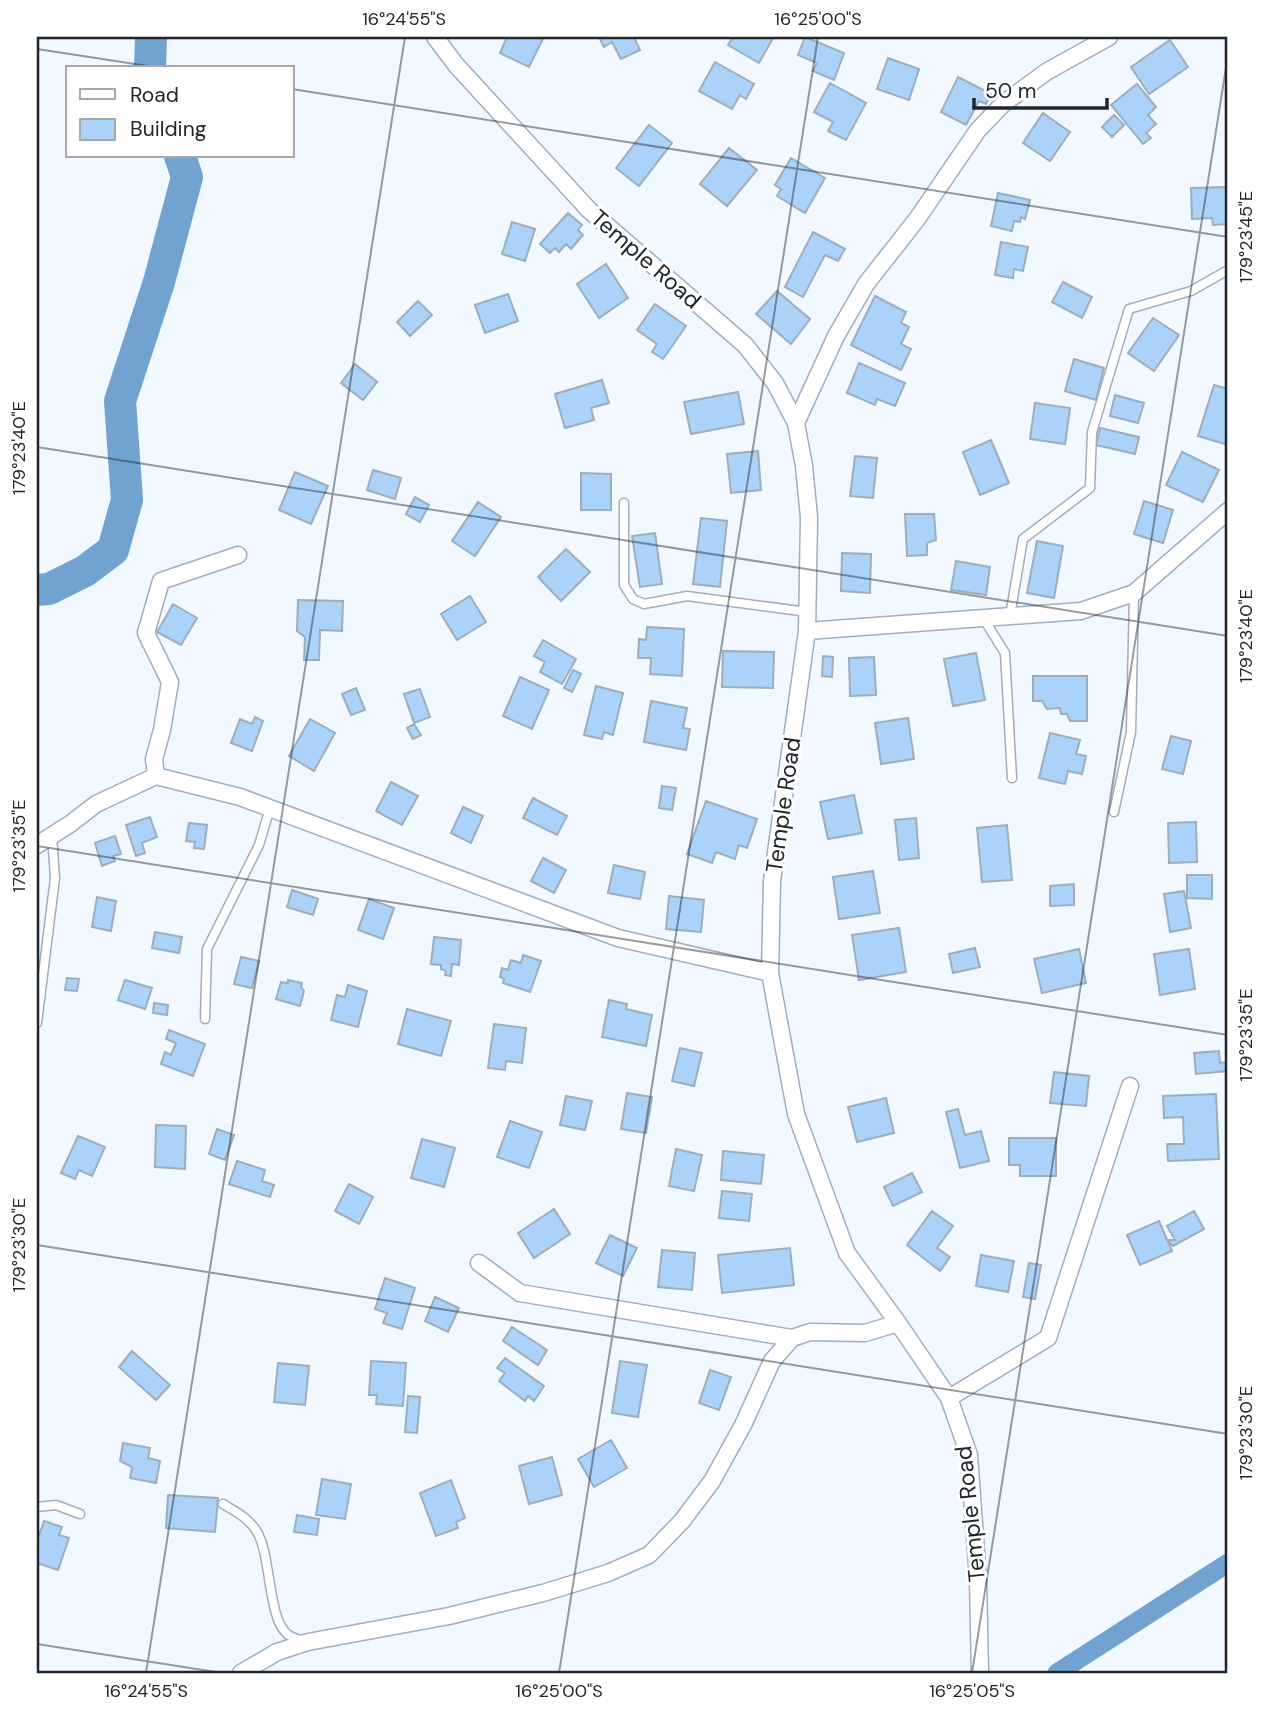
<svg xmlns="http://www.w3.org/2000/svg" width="1265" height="1710" font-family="'DM Sans',sans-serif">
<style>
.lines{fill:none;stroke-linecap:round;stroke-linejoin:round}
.canal{stroke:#72a3d0;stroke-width:19}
.river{stroke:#72a3d0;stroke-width:32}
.building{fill:#abd3f9;stroke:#9dadbd;stroke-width:2}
.lane-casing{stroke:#9eafbf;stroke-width:11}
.street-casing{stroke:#9eafbf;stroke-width:19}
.lane{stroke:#fff;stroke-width:8}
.street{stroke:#fff;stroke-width:16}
.ticks{fill:none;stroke:#20262c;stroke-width:2;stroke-opacity:0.45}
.labels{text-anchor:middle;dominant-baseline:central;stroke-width:6;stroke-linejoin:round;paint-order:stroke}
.street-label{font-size:23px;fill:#20262c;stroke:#fff}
.neatline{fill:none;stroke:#20262c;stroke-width:2.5}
.ticks-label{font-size:18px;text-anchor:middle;fill:#20262c}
</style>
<rect width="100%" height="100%" fill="#f1f8ff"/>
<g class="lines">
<path class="canal" d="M1057,1673L1228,1563"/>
<path class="river" d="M150,68L151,37
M37,590L49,589L85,571L113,550L127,500L120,401L159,282L187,177L180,156"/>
</g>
<path class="building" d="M507,37H539L543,39L529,67L500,53Z
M599,37H634L640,50L621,59L612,42L604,47Z
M733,37H771L773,38L759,63L728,45Z
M805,37L844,53L834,80L813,71L817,63L798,55Z
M1170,40L1188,67L1149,94L1131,67Z
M888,58L919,69L909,100L877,89Z
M715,62L754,84L746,99L740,95L732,109L699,91Z
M958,77L991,94L986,104L979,101L966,125L941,112Z
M830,83L866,103L846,140L828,131L833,122L814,112Z
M1137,84L1156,107L1148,115L1156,124L1146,133L1151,138L1143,144L1111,105Z
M1043,113L1070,132L1050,161L1023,143Z
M1114,115L1124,125L1112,137L1102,127Z
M649,125L672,143L639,186L616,168Z
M729,148L757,170L727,206L700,184Z
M791,158L825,178L805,213L777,196L781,189L775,185Z
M1228,187V224L1213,225L1212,218L1192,219L1191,188Z
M998,193L1030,200L1025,219L1021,217L1020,222L1014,221L1012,231L991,226Z
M568,213L582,225L578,230L583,235L571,249L566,244L559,252L555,248L550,253L540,244Z
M512,222L535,229L525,261L502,254Z
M813,232L845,249L838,261L825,255L803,297L785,287Z
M1001,242L1028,247L1023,271L1014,269L1013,278L995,275Z
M606,264L628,298L599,318L577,284Z
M1063,282L1092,297L1082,318L1052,302Z
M777,291L810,319L791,344L756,314Z
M508,294L518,321L485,333L475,305Z
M875,296L906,312L901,323L909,327L901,344L911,349L901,370L851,345Z
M418,301L432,315L410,336L397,322Z
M655,304L686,326L663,359L652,352L657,344L637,330Z
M1153,318L1179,335L1154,371L1128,353Z
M1074,359L1104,368L1096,400L1065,391Z
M859,363L905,383L895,406L877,399L875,405L847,393Z
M355,364L377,382L363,400L341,383Z
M602,380L609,403L591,408L594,420L565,428L555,394Z
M1214,385L1228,389V434L1225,444L1198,436Z
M738,392L744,424L691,434L684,402Z
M1115,395L1144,403L1138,423L1110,416Z
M1035,403L1070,408L1065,444L1030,439Z
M1100,428L1139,437L1135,454L1096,445Z
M991,440L1009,483L980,495L963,452Z
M758,451L761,490L731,493L727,454Z
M1182,452L1219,470L1203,502L1166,485Z
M855,456L877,458L873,498L850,496Z
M373,470L401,478L395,499L367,490Z
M295,472L328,486L311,524L279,510Z
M581,473L611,474V510H581Z
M415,497L429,505L420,522L406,514Z
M1144,501L1173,510L1163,543L1134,534Z
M478,502L501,517L475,556L452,541Z
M905,514H934L936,540L927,543V555L907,556Z
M701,518L727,521L720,587L693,584Z
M655,533L662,584L640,587L632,536Z
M1037,541L1063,546L1054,598L1027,593Z
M566,549L590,572L561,601L538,577Z
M842,553L871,554L870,593L841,591Z
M956,561L990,567L986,595L951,590Z
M470,596L486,622L457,640L441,614Z
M298,600L343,601L342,631L320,630L319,660H304L305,637L297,631Z
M173,604L197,618L181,645L157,632Z
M647,627L684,629L682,676L650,674L651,658H638L639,639L646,640Z
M543,640L576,659L562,684L540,672L545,662L534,656Z
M723,651L774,652L773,688L722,687Z
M976,653L985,700L953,706L944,659Z
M823,656L833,657L832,677L822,676Z
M874,657L876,695L850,696L849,658Z
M573,670L581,674L572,692L564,688Z
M1033,676H1087V721H1070L1067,714H1061L1060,708L1047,709L1042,701H1033Z
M520,677L549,690L532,729L503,716Z
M596,686L623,693L613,735L604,732L602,739L584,735Z
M356,688L365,710L351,715L342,694Z
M420,689L430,717L414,723L404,694Z
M651,701L687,708L683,728L690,729L686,750L644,742Z
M255,717L263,721L252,751L231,743L240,719L252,724Z
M908,718L914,759L881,764L875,723Z
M310,719L335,733L314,771L289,756Z
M414,724L421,735L413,739L407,728Z
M1050,733L1080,740L1076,754L1086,756L1082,774L1068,771L1065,784L1039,778Z
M1171,736L1191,741L1183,774L1162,769Z
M391,782L418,796L402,825L376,811Z
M662,786L676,788L672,810L659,808Z
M854,795L862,833L828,839L820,802Z
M533,798L567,816L557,835L523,818Z
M706,801L757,819L747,848L739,845L735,859L716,852L712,863L687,854Z
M463,807L483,816L471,843L451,833Z
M150,817L157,837L142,843L145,853L136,856L126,825Z
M916,818L919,858L899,860L895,820Z
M1196,822L1197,862L1169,863L1168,823Z
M189,823L207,825L204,849L194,848L195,842L186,841Z
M1007,825L1012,880L982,882L977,828Z
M115,836L121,854L113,856L115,861L102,866L95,843Z
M543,858L566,870L554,893L531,881Z
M614,865L645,872L640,899L608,893Z
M873,871L880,913L839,919L833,877Z
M1187,875H1212V899L1187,898Z
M1074,884V905L1050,906V886Z
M292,890L318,899L313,915L287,907Z
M1184,891L1191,928L1170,932L1164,894Z
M669,896L704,900L701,932L666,929Z
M97,897L116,901L111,931L92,927Z
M369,899L394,908L383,939L358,930Z
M899,928L906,972L859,980L852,935Z
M155,932L182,937L179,953L152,948Z
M434,937L461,940L459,965L452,964L451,976L445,975L446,971L441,969V965L431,964Z
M975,948L980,967L953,973L949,954Z
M1079,949L1086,983L1042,993L1034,959Z
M1189,949L1195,989L1160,995L1154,954Z
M523,955L541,961L530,992L503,983L504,979L500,977L502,968L508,970L511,960L521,963Z
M241,957L259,961L252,988L234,984Z
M67,978L79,979L77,991L65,990Z
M125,980L152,988L145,1009L118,1000Z
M288,980L302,983L301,987L304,991L300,1006L276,999L281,982L288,983Z
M348,985L367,991L358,1027L331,1020L337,995L345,997Z
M609,1000L627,1004L626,1009L652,1015L646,1046L602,1037Z
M154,1003L168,1005L167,1015L153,1013Z
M407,1009L451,1021L441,1056L398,1044Z
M494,1024L526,1028L522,1063L506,1061L505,1070L488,1068Z
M169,1030L205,1044L193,1076L161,1064L165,1052L171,1055L176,1043L166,1039Z
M680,1048L702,1053L694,1086L672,1081Z
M1219,1051L1220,1063L1228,1062V1071L1196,1074L1194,1053Z
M1054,1072L1089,1076L1086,1106L1050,1103Z
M627,1093L652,1097L646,1133L621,1129Z
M1216,1094L1219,1159L1168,1161L1167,1144H1184L1183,1117L1164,1118L1163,1096Z
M566,1096L592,1101L585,1130L560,1125Z
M886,1098L894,1133L857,1142L848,1107Z
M958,1109L965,1135L981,1131L989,1161L960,1168L946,1112Z
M510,1121L542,1132L529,1168L497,1157Z
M156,1125L186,1126L185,1169L155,1167Z
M217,1129L234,1135L225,1160L209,1154Z
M78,1136L105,1147L92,1176L79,1170L75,1179L61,1173Z
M1009,1138H1056V1176H1020V1165H1009Z
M422,1139L455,1148L444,1187L411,1178Z
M676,1149L702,1155L694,1191L669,1186Z
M723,1151L764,1155L761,1184L721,1180Z
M237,1161L265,1170L262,1181L274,1185L270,1197L229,1184Z
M912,1173L922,1192L893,1206L884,1187Z
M349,1184L373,1197L359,1224L335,1211Z
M722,1191L752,1194L749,1221L719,1218Z
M554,1209L570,1234L534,1258L518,1233Z
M932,1211L953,1226L937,1248L950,1257L940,1271L907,1245Z
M1194,1211L1204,1229L1173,1246L1167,1240H1175L1167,1226Z
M1159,1221L1172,1251L1140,1265L1127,1235Z
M610,1235L637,1248L623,1276L596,1263Z
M790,1248L794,1285L722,1293L718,1255Z
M662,1250L695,1253L692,1290L658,1287Z
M981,1255L1014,1261L1008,1292L976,1286Z
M1029,1263L1041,1265L1035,1299L1023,1297Z
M385,1278L415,1288L402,1329L383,1323L387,1313L375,1309Z
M435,1297L459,1308L448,1332L425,1321Z
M512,1327L547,1350L538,1365L503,1341Z
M132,1351L170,1385L156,1400L119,1367Z
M505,1358L544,1386L534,1401L528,1396L525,1401L499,1381L505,1373L497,1368Z
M371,1361L406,1363L403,1406L376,1404L377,1395H369Z
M620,1361L647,1365L638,1417L612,1413Z
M278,1363L309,1366L305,1405L274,1402Z
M710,1370L731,1377L719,1410L699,1403Z
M408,1396L420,1397L417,1433L405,1432Z
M611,1440L627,1468L594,1487L578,1459Z
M123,1443L150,1448L148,1458L160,1461L156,1483L130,1478L132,1467L120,1461Z
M552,1457L562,1495L529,1504L519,1466Z
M322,1479L351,1484L345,1519L316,1515Z
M451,1480L465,1518L456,1522L458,1528L436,1536L420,1493Z
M168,1495L218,1498L215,1532L166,1528Z
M297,1515L319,1519L317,1535L294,1532Z
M44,1521L62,1527L59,1535L69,1538L58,1570L37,1563V1541Z"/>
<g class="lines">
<g class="lane-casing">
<path id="lane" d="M624,503V585L633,599L644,604L687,596L808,612
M1010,616L1023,539L1090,488L1092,432L1129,309L1191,291L1228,270
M983,618L1005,653L1012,778
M1114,812L1131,732L1134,593
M205,1019L207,949L259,845L270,808
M37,1023L55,878L52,835
M223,1504C236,1512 249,1518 257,1532C272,1556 267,1623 290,1636C294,1638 300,1640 305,1641
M37,1507L56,1505L80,1514"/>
</g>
<g class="street-casing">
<path id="street" d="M435,37L456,65L589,210L745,345L775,383L796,423L804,466L809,517L807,631L772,881L770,973L796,1114L847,1253L898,1323L949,1398L969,1455L978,1579L980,1673
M796,423L836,336L866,284L917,219L978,130L1003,104L1046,72L1109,37
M807,631L1081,611L1134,593L1228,511
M156,776L154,759L162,730L170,682L146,633L161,581L238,555
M37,845L70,824L96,804L156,776L240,797L618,938L770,973
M479,1263L520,1293L792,1338
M949,1398L1048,1338L1130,1086
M241,1673L277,1652L308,1642L449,1616L543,1593L608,1573L649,1555L682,1521L712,1481L743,1425L772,1361L792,1338L810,1332L865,1333L898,1323"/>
</g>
<use href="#lane" class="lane"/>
<use href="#street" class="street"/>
</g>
<path class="ticks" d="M37,49L161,68M292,89L1228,237M37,447L1228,636M37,846L1228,1035M37,1245L1228,1434M37,1644L222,1673M146,1673L405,37M559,1673L818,37M972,1673L1228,55"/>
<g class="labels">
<g class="street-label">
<text transform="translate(646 259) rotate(41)">Temple Road</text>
<text transform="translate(783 805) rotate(-82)">Temple Road</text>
<text transform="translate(970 1514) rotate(-96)">Temple Road</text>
</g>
</g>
<rect width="1265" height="1710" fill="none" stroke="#ffffff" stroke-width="77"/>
<rect x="66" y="66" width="228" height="91" fill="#ffffff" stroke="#a6a8ab" stroke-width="2"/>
<rect x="80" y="89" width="35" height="10" fill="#ffffff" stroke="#a6a8ab" stroke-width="2"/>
<text x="130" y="102" font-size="21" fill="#20262c">Road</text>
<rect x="80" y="119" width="35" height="21" fill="#abd3f9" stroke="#a6a8ab" stroke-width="2"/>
<text x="130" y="136" font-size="21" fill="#20262c">Building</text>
<path d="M974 98v10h133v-10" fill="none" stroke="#20262c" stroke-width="3.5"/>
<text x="985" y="98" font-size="21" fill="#20262c" stroke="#ffffff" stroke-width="5" paint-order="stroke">50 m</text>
<rect x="38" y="38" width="1188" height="1634" class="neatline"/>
<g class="ticks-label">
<text x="404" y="25">16°24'55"S</text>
<text x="818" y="25">16°25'00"S</text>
<text transform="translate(1246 237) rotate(-90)" y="6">179°23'45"E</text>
<text transform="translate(19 448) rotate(-90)" y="6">179°23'40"E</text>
<text transform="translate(1246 636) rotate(-90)" y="6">179°23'40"E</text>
<text transform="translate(19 846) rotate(-90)" y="6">179°23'35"E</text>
<text transform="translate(1246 1035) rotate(-90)" y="6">179°23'35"E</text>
<text transform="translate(19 1245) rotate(-90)" y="6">179°23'30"E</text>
<text transform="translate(1246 1433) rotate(-90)" y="6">179°23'30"E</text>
<text x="146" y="1697">16°24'55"S</text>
<text x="559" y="1697">16°25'00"S</text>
<text x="972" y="1697">16°25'05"S</text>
</g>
</svg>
